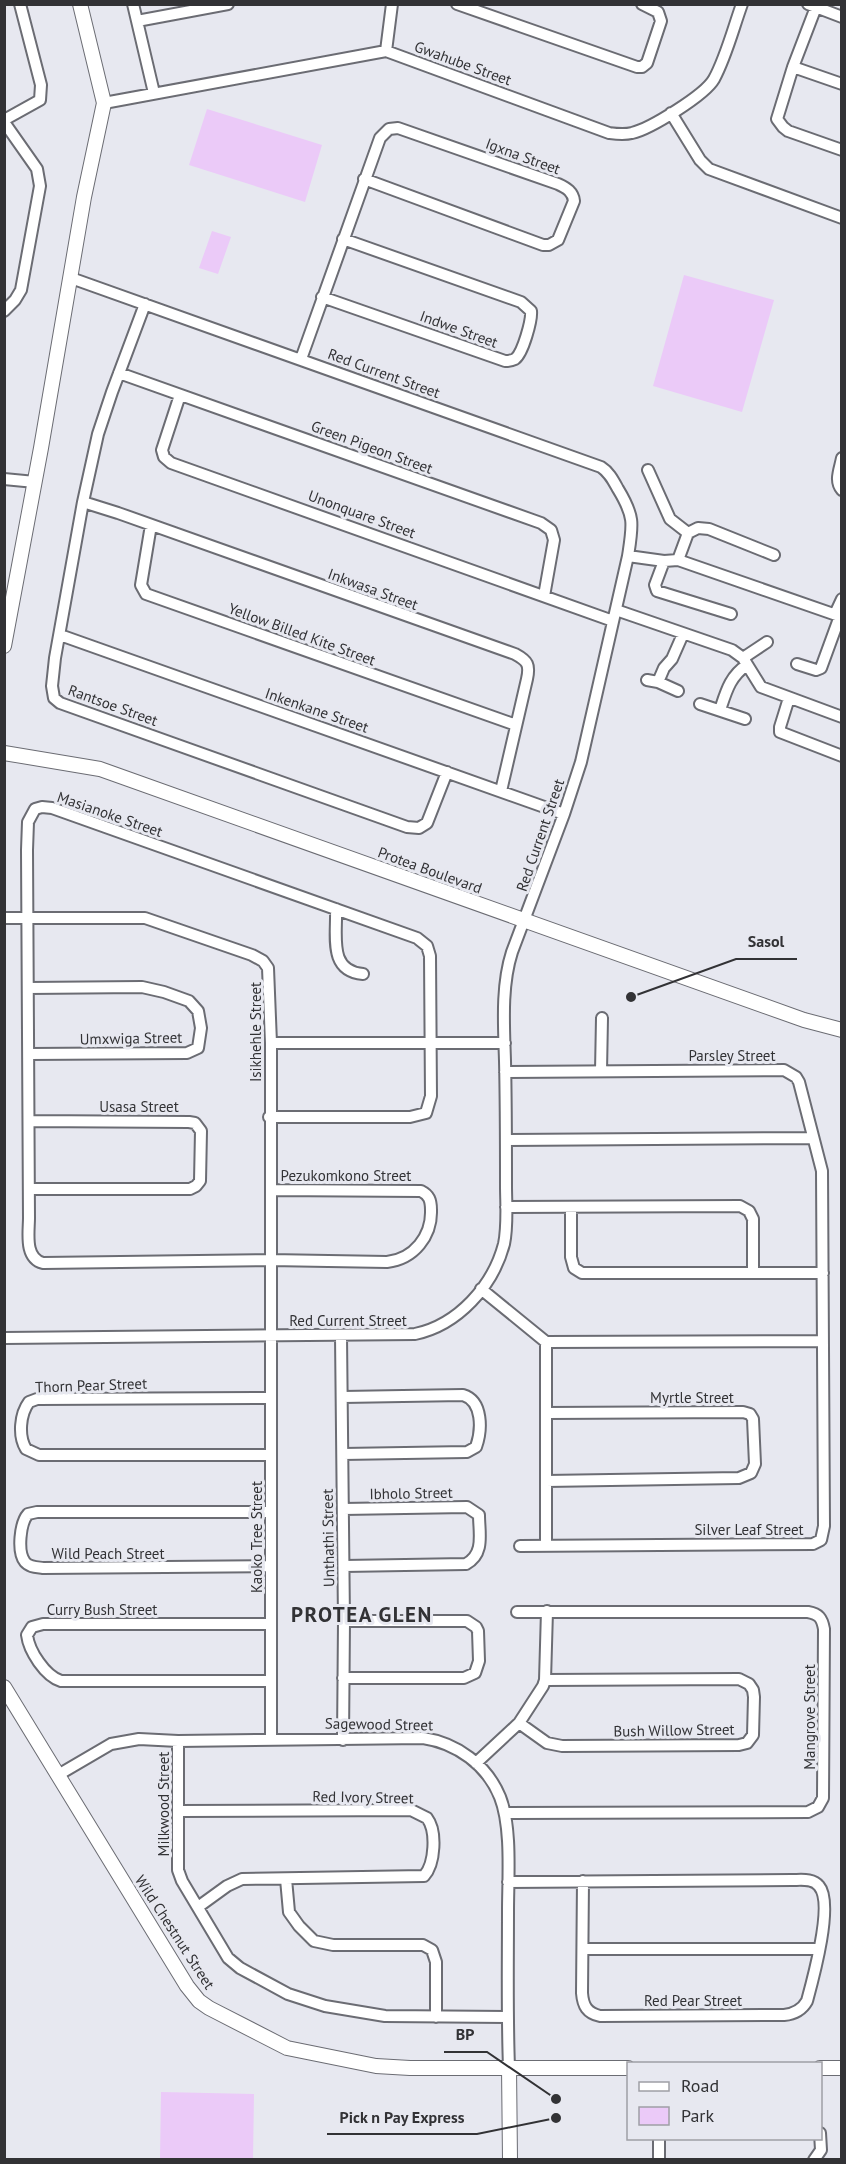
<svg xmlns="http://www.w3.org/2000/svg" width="846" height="2164" font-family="'PT Sans',sans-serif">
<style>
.green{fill:#ebcaf8}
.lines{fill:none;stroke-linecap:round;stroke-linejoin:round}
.street-casing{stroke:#6b6c73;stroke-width:14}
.secondary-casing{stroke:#6b6c73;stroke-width:16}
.street{stroke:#fff;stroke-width:10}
.secondary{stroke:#fff;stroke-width:14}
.labels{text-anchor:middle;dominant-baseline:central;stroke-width:6;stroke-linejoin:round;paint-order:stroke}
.street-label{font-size:15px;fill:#323235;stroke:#e7e8f0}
.district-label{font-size:21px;font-weight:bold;letter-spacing:1.5px;fill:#323235;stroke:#e7e8f0}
.leader{fill:none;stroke:#323235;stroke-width:2}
.callout-dot{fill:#323235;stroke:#e7e8f0;stroke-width:2}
.callout-label{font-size:16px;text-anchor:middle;font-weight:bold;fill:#323235;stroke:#e7e8f0;stroke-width:6;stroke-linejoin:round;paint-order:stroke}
</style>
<rect width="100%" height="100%" fill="#e7e8f0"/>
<path class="green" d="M207,109L322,145L305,202L189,165Z
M212,231L231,237L218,274L199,268Z
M684,275L774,300L742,412L653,386Z
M161,2092L254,2094L253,2159H160Z"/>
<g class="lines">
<g class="street-casing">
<path id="street" d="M133,4L154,93
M457,4L637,67H642L647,63L661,21L658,12L642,4
M808,4L842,17
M816,7L793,67L777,119L783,127L788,131L842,150
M137,21L228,4
M386,51L392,4
M793,67L842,84
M104,103L386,51L609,133C617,134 624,135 632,133C650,129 705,95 714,79C726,57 733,29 742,4
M671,113L700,160L709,169L842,218
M4,120L40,100L41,85L20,4
M4,122L37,169L40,186L21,290L15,300L4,311
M322,297L505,361C509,361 511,361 515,359C523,353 532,320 531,311L521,302L343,239
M145,304L112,392L98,434L83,502L55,658L52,686L54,698L60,703L407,827L419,828L427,823L447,772
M301,359L380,138L389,129L398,128L558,184C567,188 573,192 574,201L558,240L549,245H543L364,179
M119,373L541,523L551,530L554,540L544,596
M180,395L162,450L164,457L171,463L613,621
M842,458C840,469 834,481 842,490
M648,470L670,519L688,533
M4,479L35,482
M83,502L118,513L515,654C528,661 530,665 527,679L501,791
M151,525L141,585L146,594L516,725
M628,556L664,561L678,560L842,617
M678,560L688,533L698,528L709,529L774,555
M664,561L655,585L657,591L731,614
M616,610L732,650L743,658L761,687L842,717
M835,614L842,599
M60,635L564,814
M743,658L767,642
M797,664L816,670L821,668L840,616
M647,680L658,682L678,691
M658,682L664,668L672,659L683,634
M789,698L780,727V732L842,756
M700,704L745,719
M720,710C726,692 730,676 747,665
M336,909C337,936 328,971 363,974
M4,918H145L252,955L263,961L268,968L271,1043V1739
M28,988L142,987L164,992L189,1001L198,1011L201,1028L198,1048L187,1053L29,1054
M271,1043H505
M601,1071L602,1018
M505,1072L784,1070L796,1077L799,1082L822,1171L824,1526L821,1540L813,1544L520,1546
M269,1117H410L426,1113L431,1096L430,956L427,946L417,938L52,808L42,807L35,809L28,822L27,850L29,1218C29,1232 24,1258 43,1263L270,1260L387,1262C414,1259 432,1236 431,1210C431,1200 429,1195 421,1191L271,1190
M506,1140L813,1138
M29,1189H190L196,1186L200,1181L201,1131L195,1123L189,1122L29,1121
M506,1207L740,1206L749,1211L753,1219V1273
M571,1207V1257L574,1268L582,1273H823
M481,1289L546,1342L823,1341
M341,1336L344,1621L343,1740
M4,1338L415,1334C458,1325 493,1286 504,1244C508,1225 506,1204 506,1185C506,1143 506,1102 505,1061C504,1026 501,986 512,952L564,814L581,762L628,556C633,524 635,517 618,489C613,480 609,472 601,467L71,278
M546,1413L743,1412L750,1414L753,1419L755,1464L751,1473L739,1478L546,1481
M343,1454L467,1452L476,1447C482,1430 483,1401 463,1395L343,1397
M271,1455H39L26,1449C18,1436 20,1414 29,1402L37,1399L271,1398
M343,1509L467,1507L479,1515C479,1533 485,1554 466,1564L344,1566
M546,1546V1342
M271,1566L43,1568C36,1567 29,1567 25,1562C17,1552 20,1523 28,1514L37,1512H271
M343,1678H464L475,1673L479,1661L478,1631L476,1627L467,1621H344
M271,1681H61C45,1676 29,1651 27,1635L32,1627L43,1624H271
M519,1723L547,1743L562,1746L739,1745L747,1743L753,1735L754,1697L753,1690L749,1684L739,1679L545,1680
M178,1741V1870L182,1881L228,1958L240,1968L288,1994L325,2006L385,2016L507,2017
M476,1763L519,1723L543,1686L545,1680L547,1611
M58,1775L111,1744L139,1739L178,1741L423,1738C457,1743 487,1765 500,1797C512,1827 508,1878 508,1911C508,1963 507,2015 509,2067
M179,1811L411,1810L427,1818C437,1831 435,1864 424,1876L242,1879L227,1886L198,1907
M506,1813L808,1812L818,1807L823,1798L824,1629C822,1618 819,1614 808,1612H517
M286,1879L289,1912L299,1926L314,1941L333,1945H423L432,1950L436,1962V2017
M508,1882L792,1880C801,1880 813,1878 819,1886C834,1903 813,1979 807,2001C802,2010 794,2014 784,2015L600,2016C587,2013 583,2006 582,1993L583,1881
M583,1949H819
M659,2160V2138
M814,2160L821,2150L820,2133"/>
</g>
<g class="secondary-casing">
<path id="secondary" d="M4,646L41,448L84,197L104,103L80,4
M4,753L100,769L804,1020L842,1030
M4,1687L187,1986L199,2001L209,2008L287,2048L376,2066L410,2068H628
M509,2067L510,2160
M820,2068H842"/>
</g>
<use href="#street" class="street"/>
<use href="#secondary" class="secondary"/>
</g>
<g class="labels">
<g class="street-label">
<text transform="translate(463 63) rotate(20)">Gwahube Street</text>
<text transform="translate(523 156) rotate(20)">Igxna Street</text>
<text transform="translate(459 329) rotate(20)">Indwe Street</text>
<text transform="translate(384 373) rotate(20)">Red Current Street</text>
<text transform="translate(372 447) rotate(20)">Green Pigeon Street</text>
<text transform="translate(362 514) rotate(20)">Unonquare Street</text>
<text transform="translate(373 589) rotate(20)">Inkwasa Street</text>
<text transform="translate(302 634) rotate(20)">Yellow Billed Kite Street</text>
<text transform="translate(113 705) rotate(20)">Rantsoe Street</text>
<text transform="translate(317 710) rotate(19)">Inkenkane Street</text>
<text transform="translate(110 814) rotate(19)">Masianoke Street</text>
<text transform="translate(540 835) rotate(-71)">Red Current Street</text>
<text transform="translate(430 870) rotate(20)">Protea Boulevard</text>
<text transform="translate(255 1032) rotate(-90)">Isikhehle Street</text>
<text transform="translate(131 1038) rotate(-1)">Umxwiga Street</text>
<text x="732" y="1055">Parsley Street</text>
<text x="139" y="1106">Usasa Street</text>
<text x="346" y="1175">Pezukomkono Street</text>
<text x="348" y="1320">Red Current Street</text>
<text transform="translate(91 1385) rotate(-2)">Thorn Pear Street</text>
<text x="692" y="1397">Myrtle Street</text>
<text transform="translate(411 1493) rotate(-1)">Ibholo Street</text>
<text x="749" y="1529">Silver Leaf Street</text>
<text transform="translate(256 1537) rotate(-90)">Kaoko Tree Street</text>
<text transform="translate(328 1538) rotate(-91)">Unthathi Street</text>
<text x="108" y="1553">Wild Peach Street</text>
<text x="102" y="1609">Curry Bush Street</text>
<text transform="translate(809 1717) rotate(-90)">Mangrove Street</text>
<text transform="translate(379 1724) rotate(1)">Sagewood Street</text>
<text transform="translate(674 1730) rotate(-1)">Bush Willow Street</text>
<text transform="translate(363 1797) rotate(1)">Red Ivory Street</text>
<text transform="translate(163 1804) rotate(-90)">Milkwood Street</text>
<text transform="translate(175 1932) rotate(57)">Wild Chestnut Street</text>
<text x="693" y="2000">Red Pear Street</text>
</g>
<g class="district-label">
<text x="362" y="1614">PROTEA GLEN</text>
</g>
</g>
<path class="leader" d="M631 997L736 959H797M556 2099L487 2052H444M556 2118L477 2134H327"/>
<g class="callout-dot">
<circle cx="631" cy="997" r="6"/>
<circle cx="556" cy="2099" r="6"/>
<circle cx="556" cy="2118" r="6"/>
</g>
<g class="callout-label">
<text x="766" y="947">Sasol</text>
<text x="465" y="2040">BP</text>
<text x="402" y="2123">Pick n Pay Express</text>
</g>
<rect width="846" height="2164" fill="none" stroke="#323235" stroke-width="12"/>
<rect x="627" y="2062" width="195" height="78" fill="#e7e8f0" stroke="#9f9fa5" stroke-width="1.5"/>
<rect x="639" y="2082" width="30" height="9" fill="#ffffff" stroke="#9f9fa5" stroke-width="1.5"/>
<text x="681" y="2092" font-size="18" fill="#323235">Road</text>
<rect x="639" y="2107" width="30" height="18" fill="#ebcaf8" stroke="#9f9fa5" stroke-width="1.5"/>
<text x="681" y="2122" font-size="18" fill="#323235">Park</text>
</svg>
